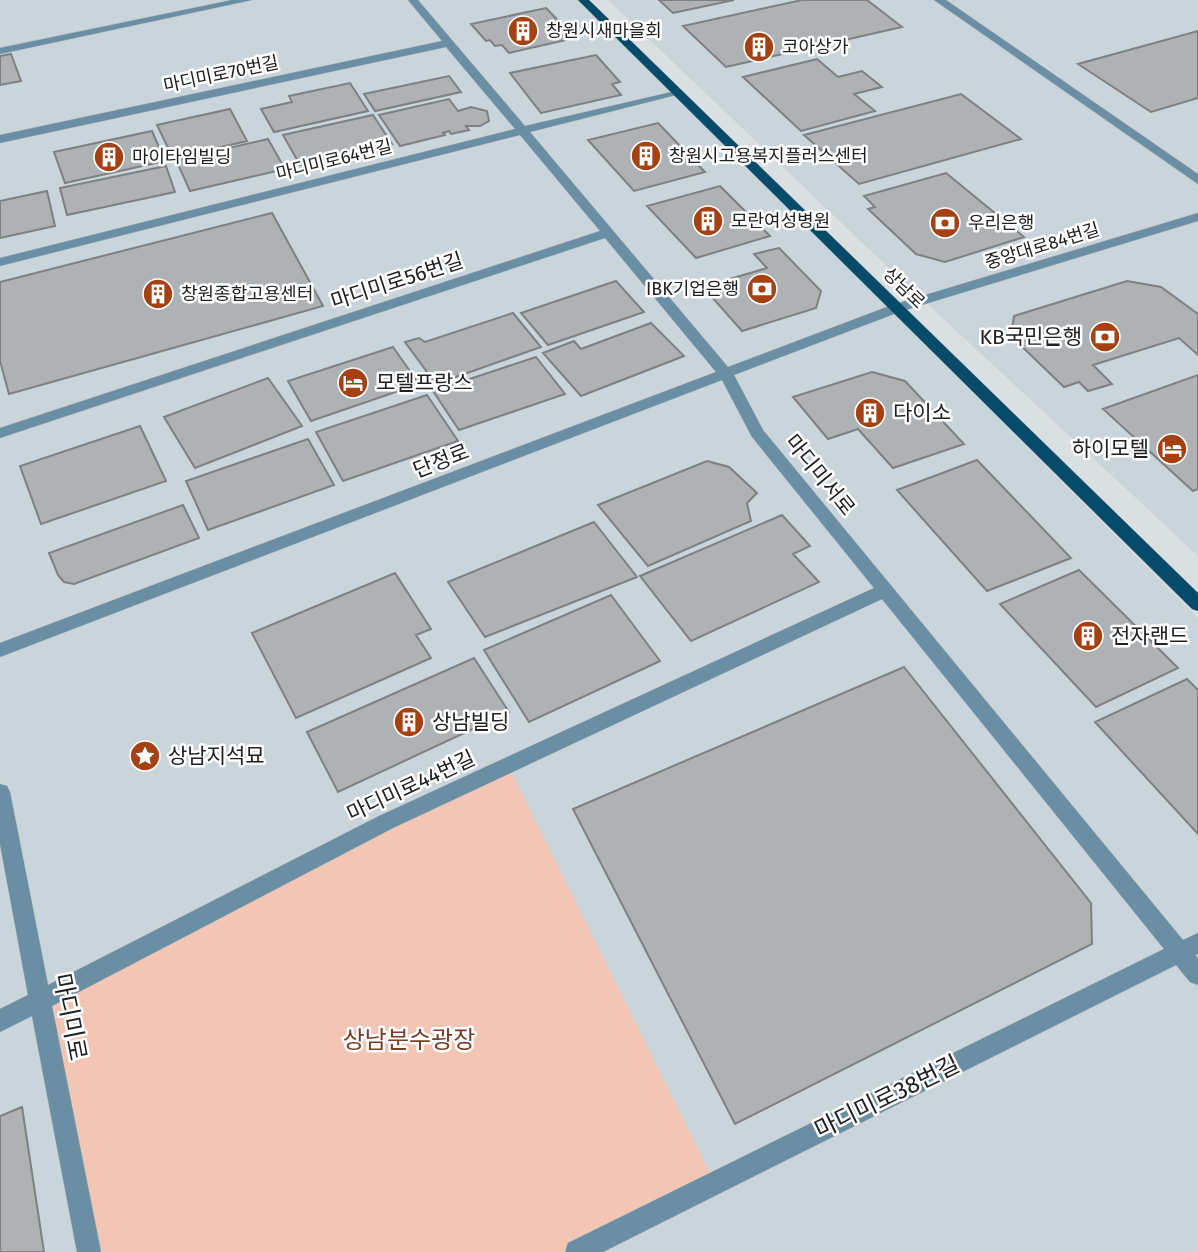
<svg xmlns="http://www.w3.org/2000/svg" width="1198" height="1252" font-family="'Fira Sans','Noto Sans KR',sans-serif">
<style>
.built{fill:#c9d4db}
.green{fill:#f2c5b4}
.building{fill:#aeb2b5;stroke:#7d8183;stroke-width:2}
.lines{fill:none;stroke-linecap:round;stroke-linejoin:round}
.minor-casing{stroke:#b9bdbf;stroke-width:1}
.major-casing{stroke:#b9bdbf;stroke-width:1}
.minor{fill:#6a8fa5;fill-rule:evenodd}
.major{fill:#064c6a;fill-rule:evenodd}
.labels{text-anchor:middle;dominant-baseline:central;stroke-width:5;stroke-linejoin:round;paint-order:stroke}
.far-poi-label{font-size:18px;fill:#202122;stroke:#fff;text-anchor:start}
.far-street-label{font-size:18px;fill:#202122;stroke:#fff}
.street-label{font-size:21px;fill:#202122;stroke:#fff}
.poi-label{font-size:21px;fill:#202122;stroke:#fff;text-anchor:start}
.near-street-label{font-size:24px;fill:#202122;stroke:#fff}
.near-park-label{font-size:24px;fill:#773e27;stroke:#fff}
</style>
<rect width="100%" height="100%" fill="#dadfe2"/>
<path class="built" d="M0,0H579L1198,618V1252H0Z
M608,0H1198V556L873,253Z"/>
<path class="green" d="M508,765L715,1183L577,1252H89L41,1002Z"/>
<path class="building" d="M659,0H734L673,13Z
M802,0H867L902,27L726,67L683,26Z
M546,8L575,38L509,53L502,45L495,46L490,40L486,41L471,24Z
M1198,31V98L1151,112L1078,64Z
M11,54L21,81L0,85V56Z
M596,55L620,82L612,84L621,95L541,113L510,73Z
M817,59L838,77L862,71L882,87L854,94L875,111L801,131L743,77Z
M449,76L461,92L375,111L364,94Z
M350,83L368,111L274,132L261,109L292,102L289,96Z
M961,94L1021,139L859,184L804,135Z
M449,99L458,111L471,107L487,111L489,121L480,126H466L469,130L451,134L449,131L443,133L445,135L400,146L379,115Z
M230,109L247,141L173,158L157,125Z
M373,115L392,144L300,165L283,135Z
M658,123L705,172L634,191L588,140Z
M152,131L165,161L65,183L54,152Z
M268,139L285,169L190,191L176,160Z
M166,166L175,192L67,215L60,188Z
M946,173L1024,237L945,262L916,254L868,209L875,207L864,196Z
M720,186L770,236L696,258L647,206Z
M47,191L55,226L0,238V201Z
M272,213L323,306L9,394L0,361V282Z
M779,248L821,291L816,308L742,331L703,287L767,268L754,254Z
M616,281L644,312L548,345L521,313Z
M1127,281L1161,287L1198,314V355L1179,338L1093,365L1112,384L1088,391L1079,382L1064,387L1011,336L1014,316Z
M513,313L541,347L436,384L405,342L419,338L425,342Z
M651,323L684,356L581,396L543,353L574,341L581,349Z
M393,347L419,384L311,421L288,381Z
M536,357L565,394L459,430L433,391Z
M872,372L905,381L964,444L893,468L858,429L828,439L793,397Z
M1198,375V489L1193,491L1103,409Z
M268,378L302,426L195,468L164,417Z
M427,395L458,441L343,481L316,432Z
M140,426L166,481L41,524L20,466Z
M308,439L334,485L208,530L186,481Z
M977,460L1071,558L987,591L897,490Z
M707,461L729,467L757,493L747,503L751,521L648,566L598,505Z
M183,505L199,538L74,584L64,582L58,575L49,553Z
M782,515L810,546L793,554L819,582L691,641L640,576Z
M594,522L637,577L485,637L448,582Z
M1079,570L1178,668L1096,707L1000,604Z
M395,573L431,629L416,635L431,658L296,718L252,633Z
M611,595L660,661L529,722L484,650Z
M474,658L509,712L338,792L307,732Z
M904,667L1091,903L1092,944L735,1124L573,809Z
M1187,679L1198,690V834L1095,722Z
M22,1107L44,1252H0V1116Z"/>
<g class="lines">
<g class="minor-casing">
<path id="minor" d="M232,0H252L0,54V48Z
M408,0H418L525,126L680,90V94L530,132L728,367L892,305L1198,213V221L902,311L734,375L763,430L1183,940L1198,933V954L1195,955L1198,958V985L1190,982L1176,965L603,1252H565L568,1243L1164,949L882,599L393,828L52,1006L101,1252H77L32,1016L0,1032V1009L28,995L0,844V784L7,786L10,792L48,985L379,816L874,588L752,437L722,380L0,657V643L716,372L605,238L0,438V428L600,231L520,135L0,266V258L515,129L446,47L0,143V135L442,41Z
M934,0H946L1198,174V184Z"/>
</g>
<g class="major-casing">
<path id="major" d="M578,0H589L1198,593V611L1192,609Z"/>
</g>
<use href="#minor" class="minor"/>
<use href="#major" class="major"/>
</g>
<defs>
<g id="building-disc" transform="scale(1.575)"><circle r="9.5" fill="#a64113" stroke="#fff"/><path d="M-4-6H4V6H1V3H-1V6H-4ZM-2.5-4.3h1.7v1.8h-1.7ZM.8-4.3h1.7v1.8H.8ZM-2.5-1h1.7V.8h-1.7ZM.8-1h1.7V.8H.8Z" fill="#fff"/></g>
<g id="bank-disc" transform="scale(1.575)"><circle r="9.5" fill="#a64113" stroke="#fff"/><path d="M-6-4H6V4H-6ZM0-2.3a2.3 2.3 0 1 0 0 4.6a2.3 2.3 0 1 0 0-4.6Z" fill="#fff"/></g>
<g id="hotel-disc" transform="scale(1.575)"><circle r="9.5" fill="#a64113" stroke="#fff"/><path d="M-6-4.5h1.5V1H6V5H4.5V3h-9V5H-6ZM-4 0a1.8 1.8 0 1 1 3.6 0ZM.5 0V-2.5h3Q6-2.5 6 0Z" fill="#fff"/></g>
<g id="sight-disc" transform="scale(1.575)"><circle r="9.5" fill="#a64113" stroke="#fff"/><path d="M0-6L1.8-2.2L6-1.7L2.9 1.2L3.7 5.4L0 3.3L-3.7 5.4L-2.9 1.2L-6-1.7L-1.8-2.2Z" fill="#fff"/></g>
</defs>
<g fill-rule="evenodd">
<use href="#building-disc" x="523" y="31"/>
<use href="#building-disc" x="759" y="47"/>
<use href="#building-disc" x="646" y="156"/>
<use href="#building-disc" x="109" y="157"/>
<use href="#building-disc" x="708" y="221"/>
<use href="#bank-disc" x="945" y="223"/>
<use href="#bank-disc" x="762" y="289"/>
<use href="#building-disc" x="158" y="294"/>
<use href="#bank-disc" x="1105" y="337"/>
<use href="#hotel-disc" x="353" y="383"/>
<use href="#building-disc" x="870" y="413"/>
<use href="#hotel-disc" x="1172" y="449"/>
<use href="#building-disc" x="1088" y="636"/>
<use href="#building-disc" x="409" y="722"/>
<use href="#sight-disc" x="145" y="756"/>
</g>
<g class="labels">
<g class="far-poi-label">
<text x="546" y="31">창원시새마을회</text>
<text x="782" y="47">코아상가</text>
<text x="669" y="156">창원시고용복지플러스센터</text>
<text x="132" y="157">마이타임빌딩</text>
<text x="731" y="221">모란여성병원</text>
<text x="968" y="223">우리은행</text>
<text x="739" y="289" text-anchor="end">IBK기업은행</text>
<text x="181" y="294">창원종합고용센터</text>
</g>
<g class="far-street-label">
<text transform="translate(221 74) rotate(-12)">마디미로70번길</text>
<text transform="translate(334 160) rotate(-14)">마디미로64번길</text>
<text transform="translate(1042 246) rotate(-17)">중앙대로84번길</text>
<text transform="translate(904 288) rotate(44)">상남로</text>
</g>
<g class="street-label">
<text transform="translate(397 281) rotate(-18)">마디미로56번길</text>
<text transform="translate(441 461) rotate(-21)">단정로</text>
<text transform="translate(820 475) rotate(51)">마디미서로</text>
<text transform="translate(411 786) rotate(-25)">마디미로44번길</text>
</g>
<g class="poi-label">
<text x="1082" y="337" text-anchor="end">KB국민은행</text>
<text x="376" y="383">모텔프랑스</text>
<text x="893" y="413">다이소</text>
<text x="1149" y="449" text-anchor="end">하이모텔</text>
<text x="1111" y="636">전자랜드</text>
<text x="432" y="722">상남빌딩</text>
<text x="168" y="756">상남지석묘</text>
</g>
<g class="near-street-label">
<text transform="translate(70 1017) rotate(79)">마디미로</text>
<text transform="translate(887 1097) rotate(-26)">마디미로38번길</text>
</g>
<g class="near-park-label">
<text x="409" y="1040">상남분수광장</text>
</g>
</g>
</svg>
